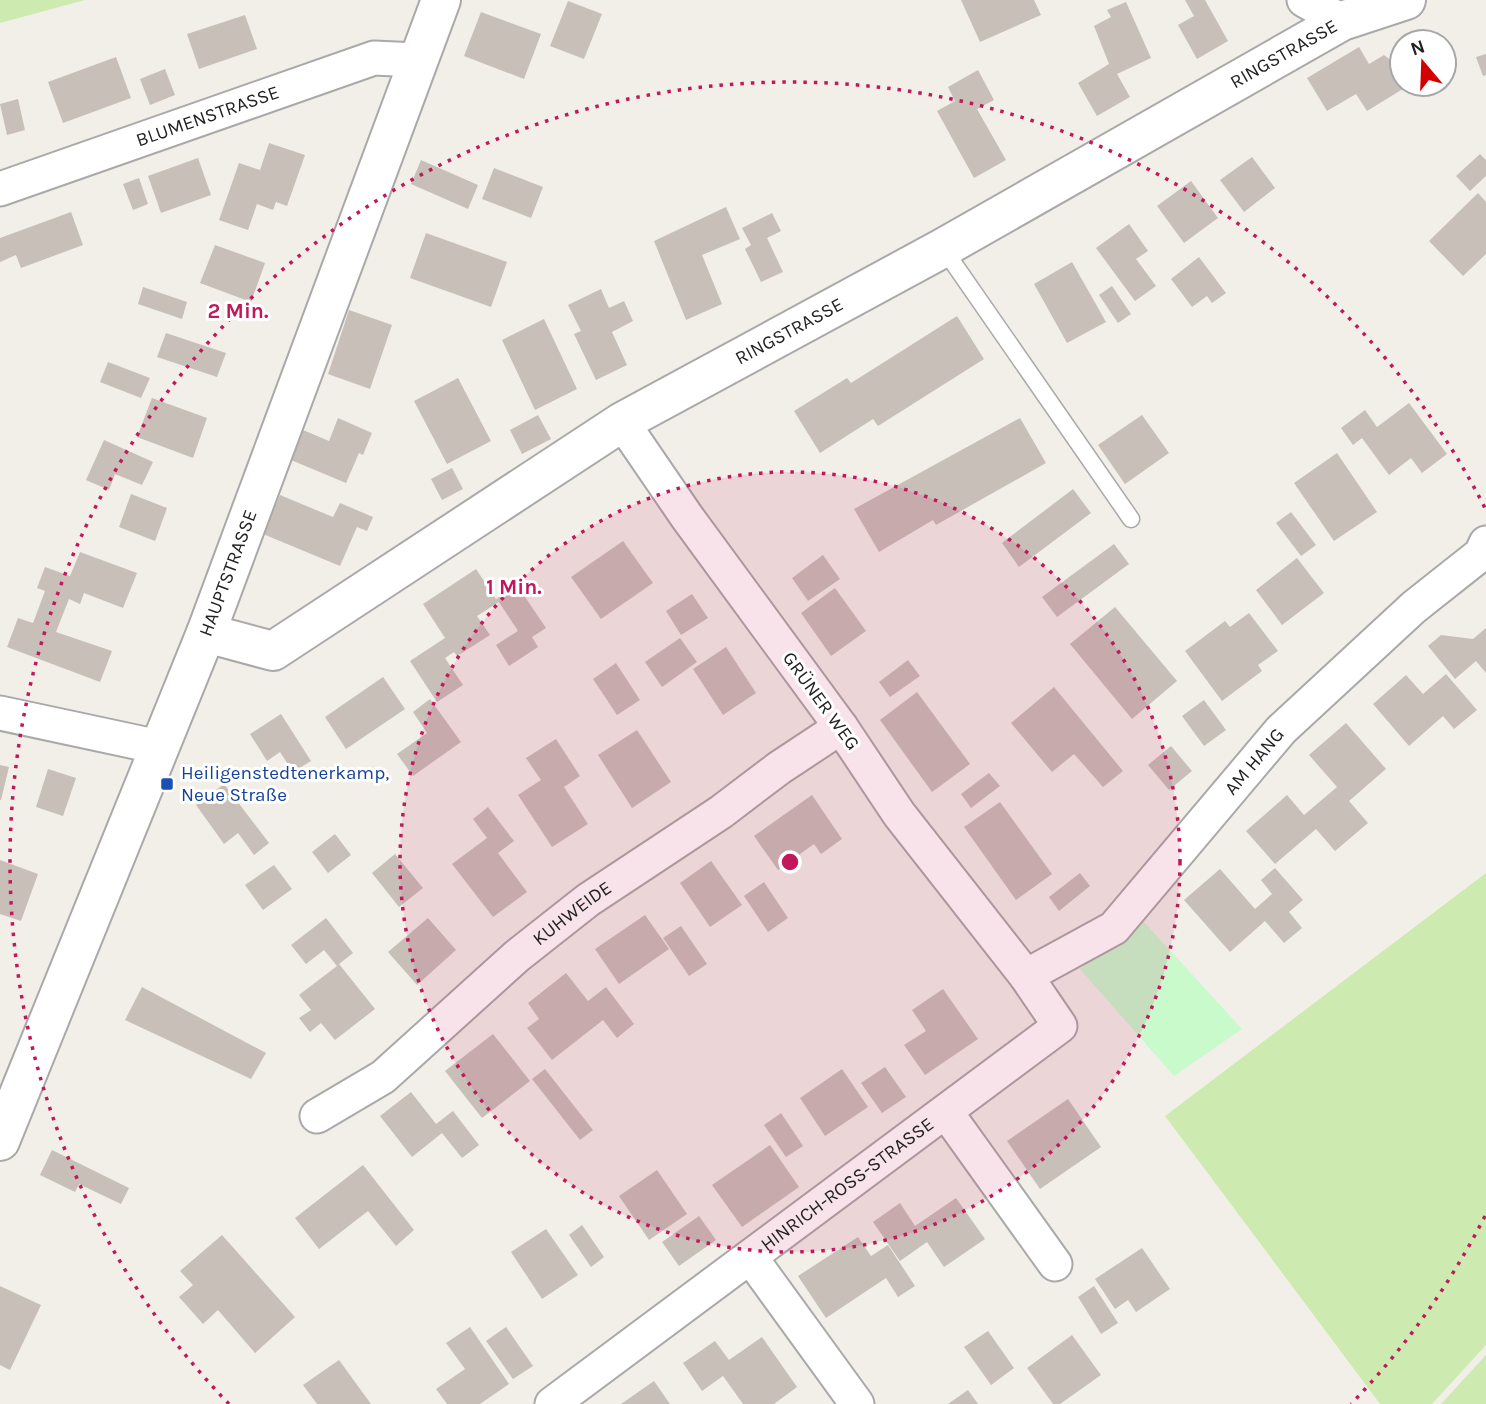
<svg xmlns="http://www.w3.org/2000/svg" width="1486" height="1404" font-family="Karla,sans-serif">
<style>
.grass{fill:#cdebb0}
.park{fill:#c8facc}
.building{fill:#c7bfb8}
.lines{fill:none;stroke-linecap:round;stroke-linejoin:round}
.service-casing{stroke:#a9a9a9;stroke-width:19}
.minor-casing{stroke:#a9a9a9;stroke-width:37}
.tertiary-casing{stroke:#a9a9a9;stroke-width:42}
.service{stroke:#fff;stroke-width:16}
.minor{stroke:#fff;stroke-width:33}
.tertiary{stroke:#fff;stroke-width:38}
.ring{fill:none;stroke:#c2185b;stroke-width:3.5;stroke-dasharray:3.5 7}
.transit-dot{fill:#1a4fb4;stroke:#fff;stroke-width:2.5}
.labels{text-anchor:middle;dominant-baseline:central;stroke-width:6;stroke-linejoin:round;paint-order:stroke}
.street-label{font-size:19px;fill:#222;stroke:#fff}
.transit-label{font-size:19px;fill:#164399;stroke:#fff;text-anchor:start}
.centre{fill:#c2185b;stroke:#fff;stroke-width:3.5}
.ring-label{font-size:21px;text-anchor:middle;font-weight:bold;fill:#c2185b;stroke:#fff;stroke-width:6;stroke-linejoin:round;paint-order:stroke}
</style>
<rect width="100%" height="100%" fill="#f2efe9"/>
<path class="grass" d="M0,0H85L0,23Z
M1486,873V1345L1432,1404H1380L1165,1116Z
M1486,1355V1404H1441Z"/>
<path class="park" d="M1144,922L1242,1029L1174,1076L1080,969Z"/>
<path class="building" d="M961,0H1034L1041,15L980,42Z
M1185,0H1205L1228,41L1197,59L1178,25L1194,16Z
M568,1L602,14L584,59L550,46Z
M1126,2L1151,58L1117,74L1130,97L1097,116L1078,83L1109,64L1094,26L1111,17L1107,10Z
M481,12L541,34L524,79L464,56Z
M245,15L257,49L199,69L187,34Z
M1359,47L1369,64L1384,55L1402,69V84H1411L1367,111L1356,94L1327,111L1307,78Z
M1486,54V75L1483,76L1476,57Z
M116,57L131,98L63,123L48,82Z
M165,69L175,95L150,105L140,79Z
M978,70L994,100L977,109L1006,160L974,178L937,111L955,101L948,87Z
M18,99L25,130L7,135L0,104Z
M269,143L305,155L287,206L276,202L273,210L257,204L248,230L219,220L239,163L260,170Z
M1480,154L1486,160V176L1470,191L1456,176Z
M1252,157L1275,188L1244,212L1220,180Z
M198,158L211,195L161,213L148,176Z
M421,160L478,185L468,209L411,184Z
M494,168L543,187L531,218L482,199Z
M139,178L148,204L133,210L123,184Z
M1191,181L1218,218L1184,243L1157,206Z
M1478,193L1486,202V254L1463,276L1429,241Z
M726,207L740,239L702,255L722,304L686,320L654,241Z
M71,212L83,245L21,268L16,255L0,262V238Z
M772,213L781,231L767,238L783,272L761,282L745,249L751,245L742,228Z
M1129,224L1148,251L1136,259L1156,286L1135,301L1096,248Z
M426,233L507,262L491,307L410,278Z
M215,245L265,263L251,302L200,283Z
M1199,257L1226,293L1212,303L1207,296L1192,307L1171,279Z
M1072,262L1106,322L1067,343L1034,284Z
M1112,286L1131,314L1118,323L1099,295Z
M143,287L187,302L182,319L138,304Z
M601,289L609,308L624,301L633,321L612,332L627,365L596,380L574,334L581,331L568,305Z
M349,310L392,325L370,389L328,374Z
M957,316L984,359L878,426L873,419L820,453L794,411L847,378L851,383Z
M544,319L577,389L535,410L502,340Z
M166,333L226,353L217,377L157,357Z
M108,362L150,378L141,398L100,382Z
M458,378L491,441L447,464L414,401Z
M152,398L207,418L193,458L137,437Z
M1409,403L1447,454L1422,473L1411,458L1389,475L1362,438L1353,445L1341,428L1365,410L1377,427Z
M538,415L551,439L522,454L510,430Z
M1142,415L1169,453L1125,484L1098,445Z
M338,418L372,433L363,455L359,453L346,483L291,460L303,430L329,441Z
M1020,418L1046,463L936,525L933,520L879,552L854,509Z
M104,440L153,462L142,485L115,474L109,490L86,480Z
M1337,453L1377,512L1334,541L1294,483Z
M452,468L463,489L442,500L431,479Z
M1073,489L1091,513L1019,567L1002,543Z
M131,494L167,508L155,541L119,527Z
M280,495L333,517L340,503L373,517L367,531L357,527L340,566L263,534Z
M1291,512L1316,545L1301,556L1276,523Z
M623,541L653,583L601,619L571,577Z
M1114,544L1129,564L1057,617L1042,597Z
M80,552L137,573L123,608L84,593L80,604L69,599L56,632L112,651L100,682L7,647L18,618L33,623L45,591L37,588L45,567L70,576Z
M823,555L840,579L808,601L792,578Z
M1297,558L1324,593L1282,625L1256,590Z
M476,569L496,599L517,585L546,628L532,637L538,647L509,666L496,645L518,631L499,602L477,616L490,635L457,656L454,652L445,658L463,685L437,702L410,661L445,638L423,604Z
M835,588L866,631L831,656L801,613Z
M692,594L708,618L681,635L666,611Z
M1115,607L1177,681L1132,719L1070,644Z
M1249,613L1278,651L1258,665L1262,671L1222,701L1185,651L1225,621L1230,627Z
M1486,628V673L1476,661L1455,679L1428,646L1441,635L1473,639Z
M680,638L697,662L662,687L645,662Z
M726,647L756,693L723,715L693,669Z
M908,660L920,676L890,697L879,682Z
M616,663L640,700L617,715L593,679Z
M1446,674L1477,710L1454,729L1443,716L1409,746L1373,704L1406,675L1423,694Z
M383,677L405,709L346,749L325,717Z
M1054,687L1123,771L1103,787L1074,754L1052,772L1011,723Z
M917,692L970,764L932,792L880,720Z
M430,699L461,742L413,776L397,754L427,733L413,712Z
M1204,700L1226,730L1204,746L1182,716Z
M281,714L311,761L293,772L280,752L267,761L250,734Z
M1346,723L1386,769L1349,801L1368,823L1335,851L1316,829L1275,864L1246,831L1287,795L1304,815L1337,787L1309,755Z
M637,730L671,782L632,808L598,755Z
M556,739L580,776L564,787L588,824L552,847L518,795L541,780L526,758Z
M1171,746L1192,771L1169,790L1148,765Z
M0,765L9,767L1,800H0Z
M48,769L76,778L63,816L36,807Z
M989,773L1000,786L971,808L961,794Z
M224,784L269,843L254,855L238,833L224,844L196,805Z
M812,795L842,839L821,854L814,844L778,870L754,836Z
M1000,802L1052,874L1016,900L964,827Z
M488,807L514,841L498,853L527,892L493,917L452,864L487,838L473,819Z
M335,834L351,855L328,873L312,852Z
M395,854L423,888L399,907L372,873Z
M0,860L38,874L21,921L0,914Z
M711,861L742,905L710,927L680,883Z
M274,865L292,889L263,910L245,885Z
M1275,868L1303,900L1289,912L1302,928L1284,943L1265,921L1230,952L1184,900L1220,869L1255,909L1272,894L1261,880Z
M1080,873L1090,886L1059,911L1049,897Z
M764,882L788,918L768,932L744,896Z
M645,915L669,949L619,984L595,949Z
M326,918L353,953L339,964L375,1009L335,1040L321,1023L310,1032L299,1018L311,1010L299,995L337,966L324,950L306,964L291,945Z
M428,918L456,950L417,985L388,952Z
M681,926L707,964L689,976L663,938Z
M566,973L588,1001L606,987L634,1024L617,1038L603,1020L552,1060L527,1028L539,1019L528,1003Z
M142,987L266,1053L251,1079L125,1020Z
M943,989L978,1039L925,1075L904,1045L926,1031L912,1010Z
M493,1034L530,1081L482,1118L445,1071Z
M885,1067L906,1097L882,1113L861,1083Z
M545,1069L593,1130L580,1140L532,1079Z
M842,1069L868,1107L825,1136L800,1098Z
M411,1092L436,1124L453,1111L479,1145L462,1158L442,1133L412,1157L380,1116Z
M1068,1099L1101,1147L1040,1189L1007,1141Z
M781,1113L803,1146L786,1157L764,1125Z
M770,1145L799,1187L742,1227L712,1185Z
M52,1150L129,1188L121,1204L79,1184L75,1192L40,1175Z
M363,1165L414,1230L396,1246L368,1211L319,1249L295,1218Z
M657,1170L687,1214L649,1240L619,1196Z
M956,1198L985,1239L944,1267L927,1242L900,1261L873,1222L900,1203L915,1226Z
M699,1216L716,1240L679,1266L662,1242Z
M582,1225L604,1257L591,1267L569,1235Z
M546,1229L578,1275L542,1299L511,1252Z
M222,1235L295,1317L255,1353L218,1310L203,1324L179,1297L193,1285L180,1271Z
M858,1237L871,1256L888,1245L915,1286L898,1297L886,1278L826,1318L798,1276Z
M1142,1248L1170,1289L1136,1312L1128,1300L1115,1309L1095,1279Z
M0,1286L41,1305L10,1370L0,1365Z
M1094,1286L1118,1323L1101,1334L1078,1297Z
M470,1327L509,1384L480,1404H447L436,1389L465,1369L446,1343Z
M506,1327L533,1366L513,1379L486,1341Z
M988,1331L1014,1368L991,1385L964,1347Z
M1072,1335L1101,1375L1060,1404H1053L1027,1368Z
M762,1337L797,1387L774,1404H743L723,1376L702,1391L683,1363L715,1341L729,1360Z
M339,1360L371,1404H317L303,1385Z
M654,1381L670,1404H621Z
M968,1390L978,1404H948Z"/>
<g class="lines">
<g class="service-casing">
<path id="service" d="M943,248L1131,519"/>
</g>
<g class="minor-casing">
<g id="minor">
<path d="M1304,0L1342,21"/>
<path id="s1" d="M0,189L374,58L417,60"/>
<path d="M0,713L159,747"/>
<path id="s2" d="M1026,976L1114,928L1281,730L1414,607L1481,554L1486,543"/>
<path d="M946,1112L1055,1264"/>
<path id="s3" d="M317,1116L383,1077L517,956L588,900L721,812L779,768L841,727"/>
<path d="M751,1258L857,1404"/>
<path id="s4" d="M552,1404L1060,1026L1026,976L899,814L841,727L687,517L622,422"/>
</g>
</g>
<g class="tertiary-casing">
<g id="tertiary">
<path id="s5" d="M206,633L273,651L622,422L943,248L1342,21L1406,0"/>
<path id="s6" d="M0,1141L206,633L441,0"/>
</g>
</g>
<use href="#service" class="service"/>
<use href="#minor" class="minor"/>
<use href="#tertiary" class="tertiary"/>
</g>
<circle cx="790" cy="862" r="390" fill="#c2185b" fill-opacity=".12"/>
<g class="ring">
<circle cx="790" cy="862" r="390"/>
<path d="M1485 1216A780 780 0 0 1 1351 1404M229 1404A780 780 0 1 1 1485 508"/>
</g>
<rect class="transit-dot" x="160" y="777" width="14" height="14" rx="3.5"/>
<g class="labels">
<g class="street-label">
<text stroke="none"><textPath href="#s5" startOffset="1244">RINGSTRASSE</textPath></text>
<text stroke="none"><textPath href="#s1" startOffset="220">BLUMENSTRASSE</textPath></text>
<text stroke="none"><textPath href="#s5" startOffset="677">RINGSTRASSE</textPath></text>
<text stroke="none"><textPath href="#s6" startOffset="612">HAUPTSTRASSE</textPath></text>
<text transform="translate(821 701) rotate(54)">GRÜNER WEG</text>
<text stroke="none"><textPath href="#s2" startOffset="318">AM HANG</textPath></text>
<text stroke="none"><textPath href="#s3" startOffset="327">KUHWEIDE</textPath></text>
<text stroke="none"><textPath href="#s4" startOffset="368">HINRICH-ROSS-STRASSE</textPath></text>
</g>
<g class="transit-label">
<text x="181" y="773">Heiligenstedtenerkamp,<tspan x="181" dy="22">Neue Straße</tspan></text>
</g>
</g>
<circle cx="790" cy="862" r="10" class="centre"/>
<g class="ring-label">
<text x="238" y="318">2 Min.</text>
<text x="514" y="594">1 Min.</text>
</g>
<g transform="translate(1423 63) rotate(341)"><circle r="33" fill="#ffffff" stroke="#a7a7a7" stroke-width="2"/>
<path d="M0-5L12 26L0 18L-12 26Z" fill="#d40000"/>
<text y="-10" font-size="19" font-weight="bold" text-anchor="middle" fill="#222222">N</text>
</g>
</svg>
